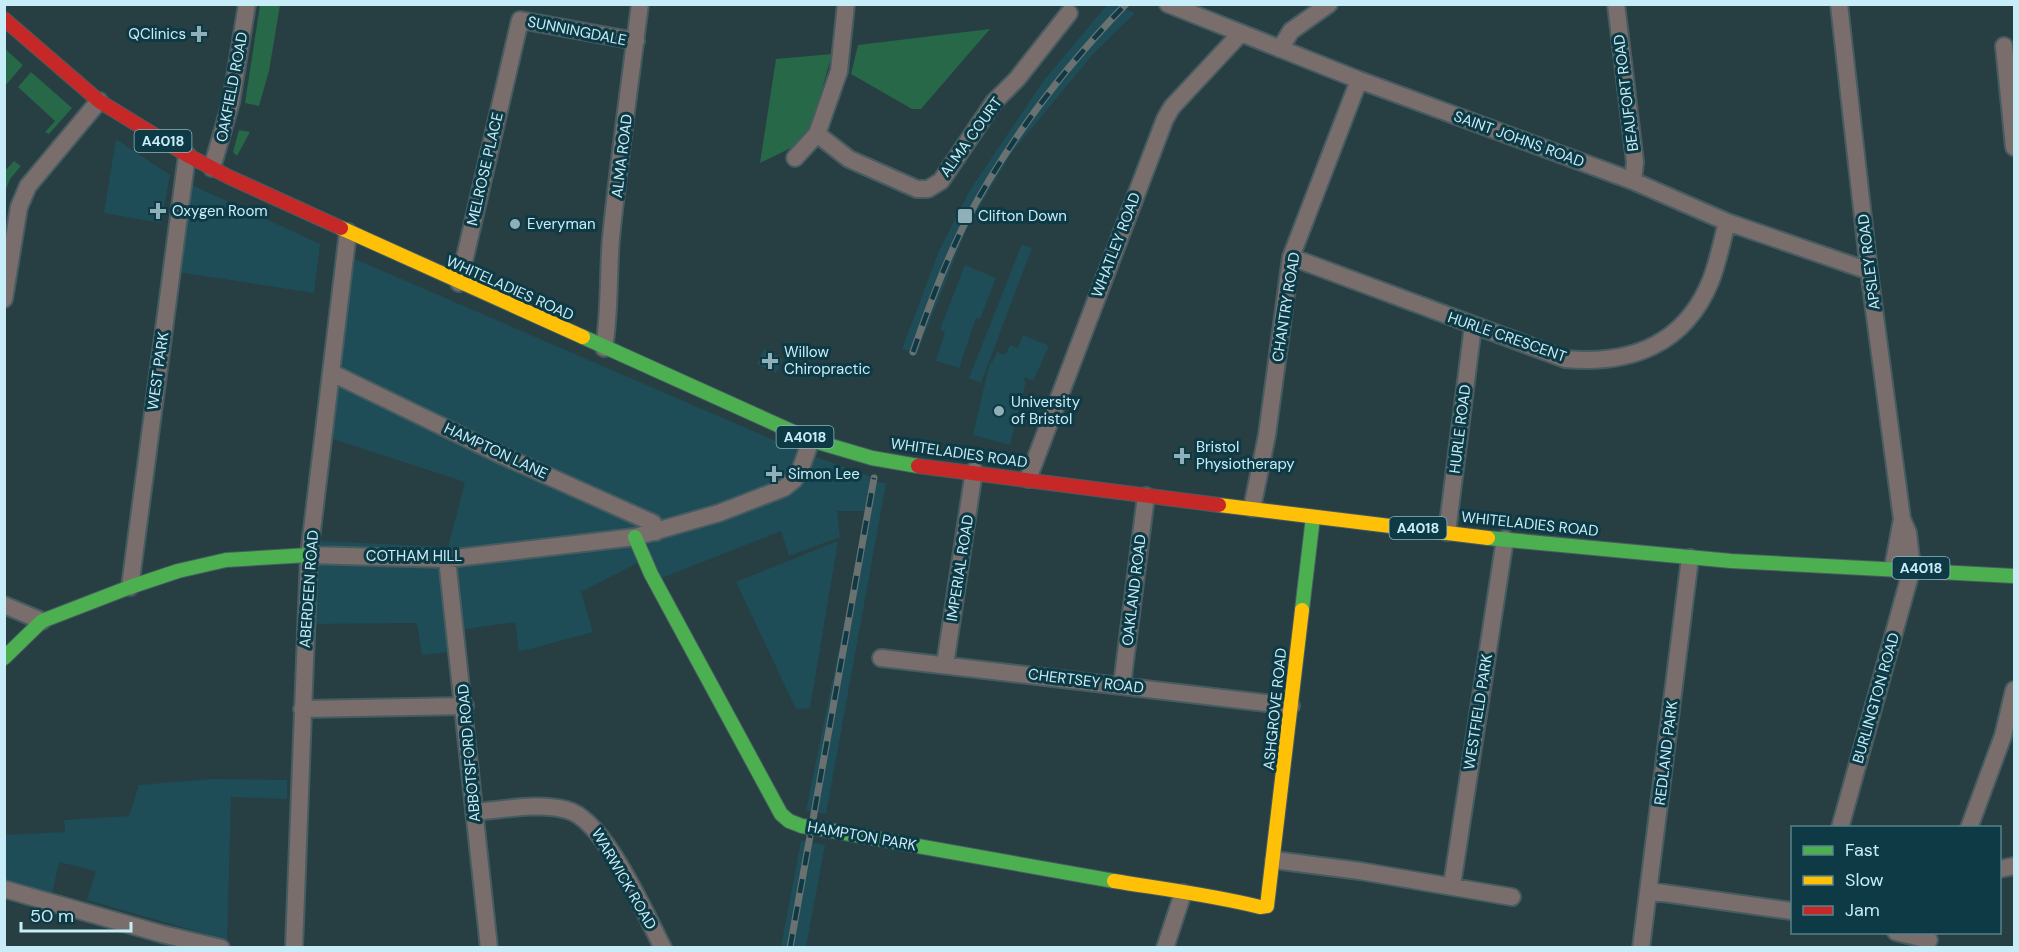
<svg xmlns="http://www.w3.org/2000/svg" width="2019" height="952" font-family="'DM Sans',sans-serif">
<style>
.built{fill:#1e4d58}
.green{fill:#266848}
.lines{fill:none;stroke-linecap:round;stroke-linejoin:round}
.street-casing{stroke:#465c61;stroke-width:20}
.fast-casing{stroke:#465c61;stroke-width:16}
.slow-casing{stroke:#465c61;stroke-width:16}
.jam-casing{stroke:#465c61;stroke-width:16}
.street{stroke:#796e6b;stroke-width:16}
.fast{stroke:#4caf50;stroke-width:14}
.slow{stroke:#ffc107;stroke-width:14}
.jam{stroke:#c62828;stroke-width:14}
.rail-casing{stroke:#6a7171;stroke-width:7}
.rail{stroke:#0d3a45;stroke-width:4.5;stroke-dasharray:14;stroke-linecap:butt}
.fast-bridge-casing{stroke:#465c61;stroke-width:16;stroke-linecap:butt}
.fast-bridge{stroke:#4caf50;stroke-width:14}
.poi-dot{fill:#8fb0b9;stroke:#0d3a45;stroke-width:2}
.labels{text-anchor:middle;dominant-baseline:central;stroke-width:6;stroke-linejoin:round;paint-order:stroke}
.shield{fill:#0d3a45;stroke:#8fb7c2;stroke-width:1.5}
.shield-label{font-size:14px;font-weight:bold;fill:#c7edf8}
.street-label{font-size:15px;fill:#c7edf8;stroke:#0d3a45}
.poi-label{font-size:15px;fill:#c7edf8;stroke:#0d3a45;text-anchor:start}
</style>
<rect width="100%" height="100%" fill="#273e43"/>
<path class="built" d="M1107,5H1115L1135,13L1093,54L1012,152L968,226L917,353L902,349L939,251L970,190L1044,80Z
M116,139L170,175L161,223L104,213Z
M192,185L320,244L314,293L178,272Z
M1022,244L1032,248L981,383L969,378Z
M355,259L799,451L869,476V481L886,483L826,814L806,811L867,511H837L840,537L789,556L781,531L654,581L643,560L581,592L593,632L530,649L519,651L515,622L445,632L447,652L422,655L417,623L312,624L319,541L448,547L465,482L330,438Z
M965,265L996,278L980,319L976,318L959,368L936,361L945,332L940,329Z
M1023,335L1049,346L1033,381L1025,377L1023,380L1026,381L1010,445L973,435L990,362L992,363L997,352L1005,355L1010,345L1018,348Z
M764,349L783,359L776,373L757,364Z
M838,541L810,708L796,709L736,582Z
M212,779L287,780V799L231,797L227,940L87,900L96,871L59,862L52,894L5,883V835L65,832L64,820L129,816L139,785Z
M801,841L825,845L806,947H781Z"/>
<path class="green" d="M260,5H280L269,71L259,106L245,103Z
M990,29L921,109H912L851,74L858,45Z
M4,48L23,65L5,86H4Z
M832,54L812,125L797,145L760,163L776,59Z
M31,72L72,108L49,134L45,132L55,121L18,87Z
M239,130L250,132L237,156L233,152Z
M14,161L21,166L10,179L5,192V171Z"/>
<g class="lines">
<g class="street-casing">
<path id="street" d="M1168,4L1359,80L1633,181L1727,222L1869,271
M1616,4L1635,162L1633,181
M1839,4L1869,271L1902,519L1908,533L1912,568L1840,828
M2004,46L2014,147
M1280,49L1291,31L1329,4
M817,134L849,159L917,189H928L941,181L994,102L1017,79L1069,13
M795,158L817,134L839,71L846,4
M212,168L231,102L247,4
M1291,257L1565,359C1630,365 1685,345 1711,280C1718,262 1722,241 1727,222
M459,283L520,20L636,41
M4,299L19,207L28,186L99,101
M604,348C610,312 608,275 611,238C619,160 630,82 640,4
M332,373L501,455L653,523L656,532
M1028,479L1165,119L1172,107L1241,33
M1252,508L1267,435L1291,257L1359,80
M1447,532L1473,326
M309,555L447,559L635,537L719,513L784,488L794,480L801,468L811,440
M447,559L489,948
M1893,568L1902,519
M130,587L187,155
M4,605L42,621
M881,658L1291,706
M945,665L974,471
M1122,685L1146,496
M302,709L465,706
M474,812C503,810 538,802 567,810C604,819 645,913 663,948
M1969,828L2003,736L2014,690
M1274,860L1360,871L1512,897
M2000,869L2014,866
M1452,885L1505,539
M4,889L162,934L221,948
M1649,891L1792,911
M1896,932L1929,940
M294,948L309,555L348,232
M1165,948L1183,893
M1641,948L1690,558"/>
</g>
<g class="fast-casing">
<path id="fast" d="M583,337L811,440L872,458L918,466
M635,537L651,574L781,814L789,821L802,826
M1488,538L1731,561L2014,576
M1302,610L1313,517
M4,658L42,621L130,587L178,571L226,560L309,555
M828,830L1114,881"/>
</g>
<g class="slow-casing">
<path id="slow" d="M341,228L583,337
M1219,505L1488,538
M1114,881C1163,889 1212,895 1260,907L1267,906L1302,610"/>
</g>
<g class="jam-casing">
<path id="jam" d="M4,19L99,101L187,155L229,177L341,228
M918,466L1219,505"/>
</g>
<use href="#street" class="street"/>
<use href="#fast" class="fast"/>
<use href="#slow" class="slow"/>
<use href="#jam" class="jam"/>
<g class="rail-casing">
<path id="rail" d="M913,352C928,309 944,265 964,225C1006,144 1063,69 1126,4
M790,948L874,478"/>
</g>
<use href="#rail" class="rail"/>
<g class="fast-bridge-casing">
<path id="fast-bridge" d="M802,826L828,830"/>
</g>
<use href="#fast-bridge" class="fast-bridge"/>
</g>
<g class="poi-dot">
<path d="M196 25h6v6h6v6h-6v6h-6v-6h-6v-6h6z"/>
<path d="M155 202h6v6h6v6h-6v6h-6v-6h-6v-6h6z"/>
<rect x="957" y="208" width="16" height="16" rx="3"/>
<circle cx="515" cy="224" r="6"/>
<path d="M767 352h6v6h6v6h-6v6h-6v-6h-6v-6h6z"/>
<circle cx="999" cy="411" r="6"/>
<path d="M1179 447h6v6h6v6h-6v6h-6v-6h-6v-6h6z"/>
<path d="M771 465h6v6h6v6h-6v6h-6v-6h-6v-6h6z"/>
</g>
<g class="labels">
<g class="shield">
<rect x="134.5" y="130" width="57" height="22" rx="4.5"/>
<rect x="776.5" y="426" width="57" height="22" rx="4.5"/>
<rect x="1389.5" y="517" width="57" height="22" rx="4.5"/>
<rect x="1892.5" y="557" width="57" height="22" rx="4.5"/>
</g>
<g class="shield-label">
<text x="163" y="141">A4018</text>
<text x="805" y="437">A4018</text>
<text x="1418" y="528">A4018</text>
<text x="1921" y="568">A4018</text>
</g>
<g class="street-label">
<text transform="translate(577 31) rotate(11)">SUNNINGDALE</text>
<text transform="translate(232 87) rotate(-79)">OAKFIELD ROAD</text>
<text transform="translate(1626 93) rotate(-97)">BEAUFORT ROAD</text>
<text transform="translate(971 137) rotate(-54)">ALMA COURT</text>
<text transform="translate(1519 139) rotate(20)">SAINT JOHNS ROAD</text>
<text transform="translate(622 156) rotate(-83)">ALMA ROAD</text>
<text transform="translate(485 169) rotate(-77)">MELROSE PLACE</text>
<text transform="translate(1116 245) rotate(-69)">WHATLEY ROAD</text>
<text transform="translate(1869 262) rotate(-97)">APSLEY ROAD</text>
<text transform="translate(510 288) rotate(24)">WHITELADIES ROAD</text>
<text transform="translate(1286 307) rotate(-81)">CHANTRY ROAD</text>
<text transform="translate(1507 337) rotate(19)">HURLE CRESCENT</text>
<text transform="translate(158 371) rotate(-82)">WEST PARK</text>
<text transform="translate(1460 429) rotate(-83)">HURLE ROAD</text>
<text transform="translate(496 451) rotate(25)">HAMPTON LANE</text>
<text transform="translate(959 453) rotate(8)">WHITELADIES ROAD</text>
<text transform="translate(1530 524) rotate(6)">WHITELADIES ROAD</text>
<text x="414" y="556">COTHAM HILL</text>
<text transform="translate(960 568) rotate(-81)">IMPERIAL ROAD</text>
<text transform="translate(309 589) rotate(-86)">ABERDEEN ROAD</text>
<text transform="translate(1134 590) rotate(-83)">OAKLAND ROAD</text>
<text transform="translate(1086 681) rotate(7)">CHERTSEY ROAD</text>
<text transform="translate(1876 698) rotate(-74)">BURLINGTON ROAD</text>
<text transform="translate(1275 709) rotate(-84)">ASHGROVE ROAD</text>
<text transform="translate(1478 712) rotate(-81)">WESTFIELD PARK</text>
<text transform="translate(469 753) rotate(-95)">ABBOTSFORD ROAD</text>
<text transform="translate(1666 753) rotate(-83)">REDLAND PARK</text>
<text transform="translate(862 836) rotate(10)">HAMPTON PARK</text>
<text transform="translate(624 879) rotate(60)">WARWICK ROAD</text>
</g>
<g class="poi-label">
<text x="186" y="34" text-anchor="end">QClinics</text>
<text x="172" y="211">Oxygen Room</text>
<text x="978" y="216">Clifton Down</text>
<text x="527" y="224">Everyman</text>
<text x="784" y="352">Willow<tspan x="784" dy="17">Chiropractic</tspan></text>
<text x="1011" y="402">University<tspan x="1011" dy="17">of Bristol</tspan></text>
<text x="1196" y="447">Bristol<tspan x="1196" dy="17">Physiotherapy</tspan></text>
<text x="788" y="474">Simon Lee</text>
</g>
</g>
<rect width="2019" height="952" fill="none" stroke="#c7edf8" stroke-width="12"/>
<rect x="1791" y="826" width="210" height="108" fill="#0d3a45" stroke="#57828d" stroke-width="1.5"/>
<rect x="1803" y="846" width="30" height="9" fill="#4caf50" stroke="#57828d" stroke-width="1.5"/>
<text x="1845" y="856" font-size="18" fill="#c7edf8">Fast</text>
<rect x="1803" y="876" width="30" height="9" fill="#ffc107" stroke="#57828d" stroke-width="1.5"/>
<text x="1845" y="886" font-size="18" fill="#c7edf8">Slow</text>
<rect x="1803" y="906" width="30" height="9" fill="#c62828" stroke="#57828d" stroke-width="1.5"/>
<text x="1845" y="916" font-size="18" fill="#c7edf8">Jam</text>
<path d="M21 922v9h110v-9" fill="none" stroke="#c7edf8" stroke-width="3"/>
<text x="30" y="922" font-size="18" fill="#c7edf8" stroke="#0d3a45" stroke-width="4.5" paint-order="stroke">50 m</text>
</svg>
